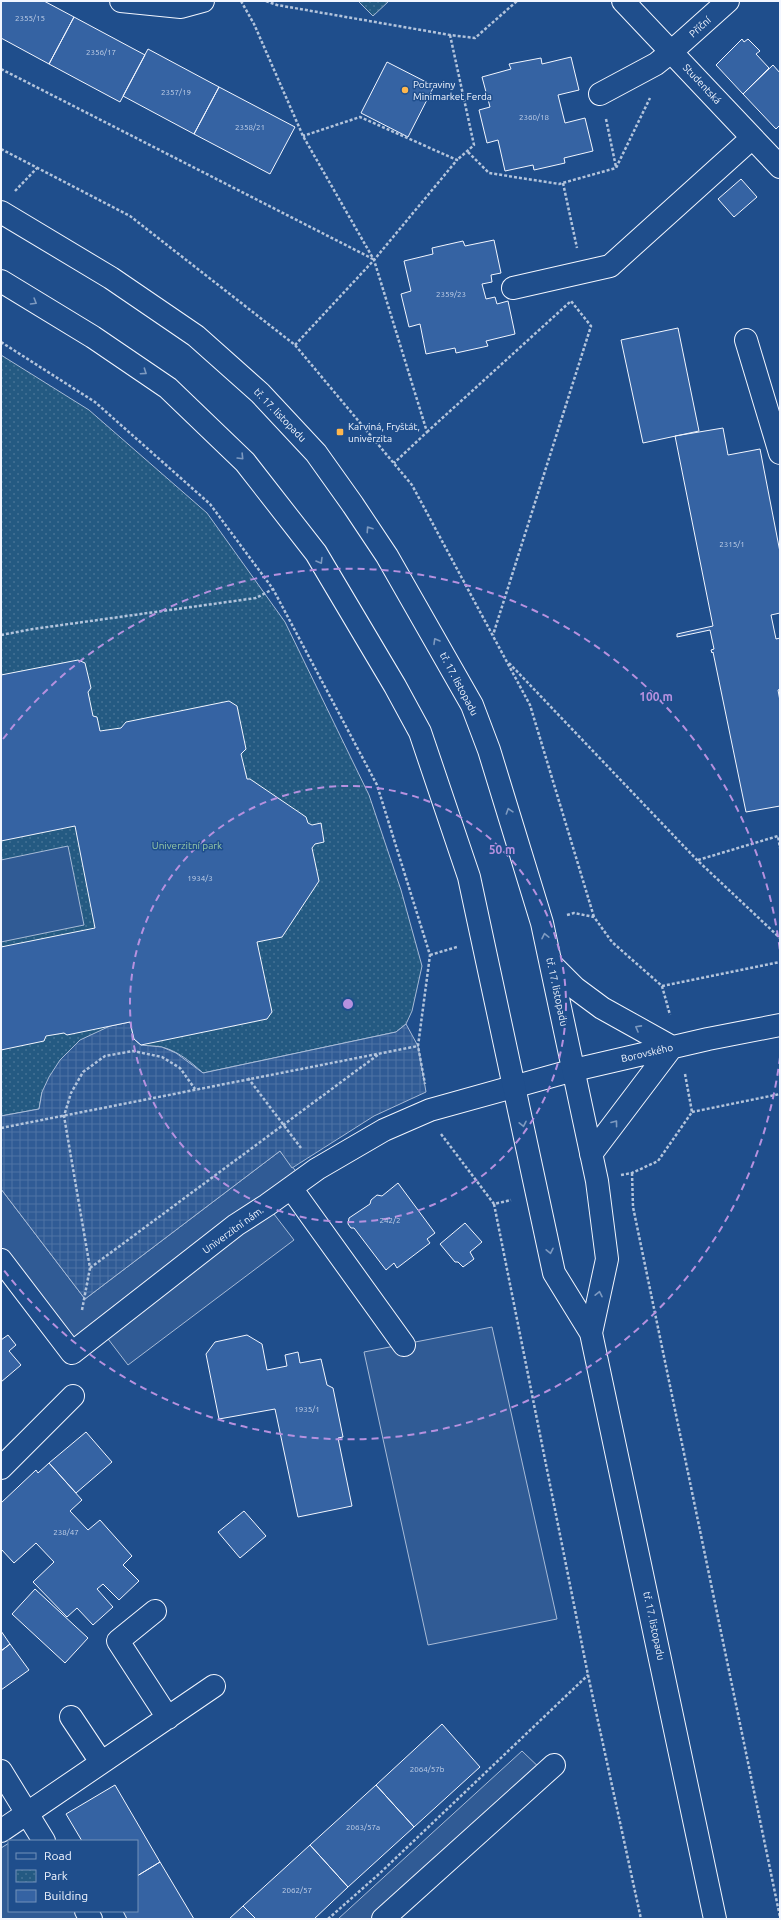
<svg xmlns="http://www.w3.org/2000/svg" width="781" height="1920" font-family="Ubuntu,sans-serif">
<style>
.park{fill:url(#park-dots);stroke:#a8bbd7}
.parking{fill:#305b95;stroke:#a8bbd7}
.plaza{fill:url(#plaza-grid);stroke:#a8bbd7}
.building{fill:#3563a3;stroke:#f2f6ff}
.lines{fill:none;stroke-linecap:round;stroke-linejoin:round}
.minor-casing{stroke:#f2f6ff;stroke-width:24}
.major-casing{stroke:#f2f6ff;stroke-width:24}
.path{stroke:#b3c4dc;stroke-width:2.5;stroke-dasharray:3 2;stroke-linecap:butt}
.minor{stroke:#1f4e8c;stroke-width:22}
.major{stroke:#1f4e8c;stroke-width:22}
.oneway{stroke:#7e9ac0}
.ring{fill:none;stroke:#b691df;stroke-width:2;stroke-dasharray:7 5}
.poi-dot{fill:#ffb74d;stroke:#1f4e8c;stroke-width:1.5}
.labels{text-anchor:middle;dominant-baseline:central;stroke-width:3;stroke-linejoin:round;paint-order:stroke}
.number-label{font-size:8px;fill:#c3d1e8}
.street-label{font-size:10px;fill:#f2f6ff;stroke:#1f4e8c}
.poi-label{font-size:10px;fill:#f2f6ff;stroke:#1f4e8c;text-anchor:start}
.park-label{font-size:10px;fill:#97c8a6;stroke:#1f4e8c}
.centre{fill:#b691df;stroke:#1f4e8c;stroke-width:2}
.ring-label{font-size:12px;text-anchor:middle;font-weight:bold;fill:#b691df;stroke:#1f4e8c;stroke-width:3;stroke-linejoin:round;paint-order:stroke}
</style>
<defs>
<pattern id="park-dots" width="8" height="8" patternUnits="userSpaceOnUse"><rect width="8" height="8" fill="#245a82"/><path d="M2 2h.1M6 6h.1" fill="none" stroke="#447295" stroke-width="1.8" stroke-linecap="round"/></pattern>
<pattern id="plaza-grid" width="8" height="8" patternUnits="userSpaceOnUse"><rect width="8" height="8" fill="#305b95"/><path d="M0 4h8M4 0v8" fill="none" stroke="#4e73a5"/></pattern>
</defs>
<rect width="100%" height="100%" fill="#1f4e8c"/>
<path class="park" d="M358,1H389L373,16Z
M1,355L89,410L207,513L285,622L369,795L401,890L422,966L412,1011L406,1024L396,1032L203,1073C192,1063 177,1050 161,1047C154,1045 143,1048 137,1043C132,1038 132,1028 130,1022L110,1026L42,1092L39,1109L1,1116Z"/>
<path class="parking" d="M68,846L84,925L1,942V860Z
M280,1151L302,1179L267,1205L294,1240L128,1365L102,1331L72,1353L1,1260V1189L85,1299Z
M492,1327L557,1619L428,1645L364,1352Z
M522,1751L545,1773L383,1919H338Z
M9,1843V1911H86L91,1919H1V1848Z"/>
<path class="plaza" d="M130,1022L134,1039L137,1042L141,1045L162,1047L176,1053L203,1073L396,1032L406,1024L418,1046L426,1092L374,1116L292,1168L280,1151L85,1299L1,1189V1116L39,1109L42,1092L49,1077L60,1060L80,1040L110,1026Z"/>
<path class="building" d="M1,1H44L74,17L49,64L1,38Z
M74,17L145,55L120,102L49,64Z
M742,39L744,42L748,39L760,51L756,54L769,68L743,94L716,65Z
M148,49L219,87L194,134L123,96Z
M571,57L579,90L558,95L565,123L585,118L593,151L564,158L565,163L534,170L533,165L505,171L498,140L487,143L479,110L490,107L482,77L511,69L509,64L541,58L542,64Z
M387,62L434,86L408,137L361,113Z
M773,65L780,73V125L776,129L743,94Z
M219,87L295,127L270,174L194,134Z
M741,179L757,197L734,217L718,199Z
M494,240L501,273L491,275L492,282L482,284L486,299L495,297L497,304L508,301L515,334L486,341L488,346L456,353L455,348L426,354L420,324L409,327L401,294L411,291L404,261L433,254L432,248L463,241L465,246Z
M678,328L699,431L643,443L621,340Z
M723,428L728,455L760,449L780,552V613L771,615L776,639L780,638V689L778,690L780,701V806L746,812L713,652L712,653L711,650L714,649L710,630L677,637V634L713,626L675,436Z
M78,660L85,663L91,688L88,692L93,716L97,717L100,731L121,728L126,722L229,701L237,706L246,749L241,754L247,779H250L306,817L308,823L312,825L321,823L324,842L315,844L312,848L319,881L282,937L257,942L272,1012L267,1019L141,1045L134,1039L130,1022L67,1035L64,1033L46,1036L44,1041L1,1050V947L95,928L75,826L1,841V675Z
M398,1183L435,1233L427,1239L430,1243L397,1268L394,1263L386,1270L354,1228H351L348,1224L349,1218L370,1204L371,1200L377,1195L382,1196Z
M465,1223L482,1242L470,1252L474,1259L463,1267L458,1262H455L440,1244Z
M8,1335L16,1345L9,1351L21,1365L1,1382V1340Z
M247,1335L262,1344L267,1370L287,1366L285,1355L298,1352L300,1363L321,1359L327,1385L333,1388L343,1437L338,1438L352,1506L298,1517L275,1409L219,1419L206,1354L215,1342Z
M86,1432L112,1462L76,1493L49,1463Z
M49,1463L82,1500L70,1511L88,1530L100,1520L132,1556L123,1565L139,1581L119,1600L103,1584L97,1589L113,1607L93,1625L77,1608L67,1617L33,1582L54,1562L36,1543L14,1563L1,1549V1503L36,1470L38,1473Z
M244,1511L266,1536L240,1558L218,1532Z
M35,1589L88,1638L65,1663L12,1614Z
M1,1631L10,1644L1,1651Z
M10,1644L29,1670L1,1690V1651Z
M442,1724L480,1767L414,1827L376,1785Z
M115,1785L160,1862L137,1876V1841H82L66,1814Z
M376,1785L414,1827L348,1887L310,1845Z
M310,1845L348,1887L314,1919H256L243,1906Z
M160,1862L194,1919H127L123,1911H137V1876Z
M243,1906L256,1919H229Z"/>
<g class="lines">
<g class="minor-casing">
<path id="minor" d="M121,1L181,7L203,1
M623,1L780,167
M600,94L656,64L671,52L728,1
M513,288L610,266L752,138
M746,340L780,453
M291,1188L404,1345
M1,1260L72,1353L236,1225L267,1205L317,1169L384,1130L430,1110L574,1070
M1,1468L73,1396
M155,1611L118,1641L168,1718
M71,1717L101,1762
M1,1771L44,1841
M1,1831L214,1686
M86,1911L91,1919
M383,1919L554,1765"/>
</g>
<g class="major-casing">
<path id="major" d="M1,212L111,278L196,336L260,393L316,453L353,505L387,556L472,705L489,750L542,923L597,1181L607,1259L591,1333
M1,281L93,337L168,388L245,462L316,553L395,686L420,732L469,877L554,1273L591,1333L715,1919
M551,964L575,988L602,1008L672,1047
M574,1070L708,1039L780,1025
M591,1154L672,1047"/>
</g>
<path class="path" d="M241,1L254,24L303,136L374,260L427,432L394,463
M266,1L277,5L450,35L475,38L517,1
M450,35L474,145L457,160
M1,69L373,259
M606,119L616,167
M1,149L130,216L295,345L412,485L530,705L594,917
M468,152L489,173L559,184L616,168L650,98
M563,183L577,248
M15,191L37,168
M1,342L95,402L210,504L273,589L377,785L430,955L418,1046L425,1084
M295,345L374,260L457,160L360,117L303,136
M427,432L571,301L591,326L493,635
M1,635L33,629L256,598L273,589
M509,663L697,860L780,938
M698,860L778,836L780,848
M567,915L574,913L594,917L612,942L662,986L670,1015
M430,955L457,947
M662,986L780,962
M248,1078L301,1148
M692,1112L780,1094
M1,1128L418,1046
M441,1134L494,1204L511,1200
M632,1173L633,1207L780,1917
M621,1175L632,1173L658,1161L692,1112L685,1074
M494,1204L588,1675L641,1919
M90,1268L379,1054
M82,1310L90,1268L64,1116L71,1093L83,1072L105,1056L133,1051L162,1057L180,1068L195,1089
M328,1919L379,1874L588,1675"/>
<use href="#minor" class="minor"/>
<use href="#major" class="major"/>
</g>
<defs><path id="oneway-chevron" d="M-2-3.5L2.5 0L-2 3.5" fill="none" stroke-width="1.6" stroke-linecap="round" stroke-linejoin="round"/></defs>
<g class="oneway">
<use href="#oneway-chevron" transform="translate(34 302) rotate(31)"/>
<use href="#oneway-chevron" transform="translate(144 372) rotate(34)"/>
<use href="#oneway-chevron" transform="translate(241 457) rotate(46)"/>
<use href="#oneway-chevron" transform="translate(369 529) rotate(-124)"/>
<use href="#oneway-chevron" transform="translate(320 561) rotate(59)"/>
<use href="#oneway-chevron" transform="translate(436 641) rotate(-120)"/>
<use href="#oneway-chevron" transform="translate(509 811) rotate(-108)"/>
<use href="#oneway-chevron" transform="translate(545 936) rotate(-102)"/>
<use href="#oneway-chevron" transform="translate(638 1028) rotate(-151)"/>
<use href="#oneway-chevron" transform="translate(615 1123) rotate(-53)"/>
<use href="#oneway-chevron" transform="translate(523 1124) rotate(78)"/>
<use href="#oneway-chevron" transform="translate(550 1251) rotate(78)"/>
<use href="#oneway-chevron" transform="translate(599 1294) rotate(-78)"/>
</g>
<g class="ring">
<circle cx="348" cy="1004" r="218"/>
<path d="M780 1057A435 435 0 0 1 3 1269M3 739A435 435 0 0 1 780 951"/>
</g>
<g class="poi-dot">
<circle cx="405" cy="90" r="4"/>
<rect x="336" y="428" width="8" height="8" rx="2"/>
</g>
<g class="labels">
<g class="number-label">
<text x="30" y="18">2355/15</text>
<text x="101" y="52">2356/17</text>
<text x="176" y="92">2357/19</text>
<text x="534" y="117">2360/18</text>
<text x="250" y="127">2358/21</text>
<text x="451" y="294">2359/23</text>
<text x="732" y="544">2315/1</text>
<text x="200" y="878">1934/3</text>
<text x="390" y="1220">242/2</text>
<text x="307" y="1409">1935/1</text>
<text x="66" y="1532">238/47</text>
<text x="427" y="1769">2064/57b</text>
<text x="363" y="1827">2063/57a</text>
<text x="297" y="1890">2062/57</text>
</g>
<g class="street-label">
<text transform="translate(700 27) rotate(-42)">Příční</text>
<text transform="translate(702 84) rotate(47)">Studentská</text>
<text transform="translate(280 415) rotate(46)">tř. 17. listopadu</text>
<text transform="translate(459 684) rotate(62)">tř. 17. listopadu</text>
<text transform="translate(557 992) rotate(78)">tř. 17. listopadu</text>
<text transform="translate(647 1053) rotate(-13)">Borovského</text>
<text transform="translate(233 1230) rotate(-36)">Univerzitní nám.</text>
<text transform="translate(654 1626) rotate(78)">tř. 17. listopadu</text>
</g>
<g class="poi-label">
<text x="413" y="84">Potraviny<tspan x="413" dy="12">Minimarket Ferda</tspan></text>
<text x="348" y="426">Karviná, Fryštát,<tspan x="348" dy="12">univerzita</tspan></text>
</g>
<g class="park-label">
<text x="187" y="845">Univerzitní park</text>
</g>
</g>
<circle cx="348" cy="1004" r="6" class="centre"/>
<g class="ring-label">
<text x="656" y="701">100 m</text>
<text x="502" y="854">50 m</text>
</g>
<rect width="781" height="1920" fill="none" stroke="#f2f6ff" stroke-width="4"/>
<rect x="8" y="1840" width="130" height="72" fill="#1f4e8c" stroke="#7391ba"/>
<rect x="16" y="1853" width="20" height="6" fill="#1f4e8c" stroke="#7391ba"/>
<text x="44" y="1860" font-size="12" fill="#f2f6ff">Road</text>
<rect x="16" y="1870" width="20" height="12" fill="url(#park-dots)" stroke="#7391ba"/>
<text x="44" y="1880" font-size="12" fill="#f2f6ff">Park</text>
<rect x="16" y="1890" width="20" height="12" fill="#3563a3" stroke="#7391ba"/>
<text x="44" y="1900" font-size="12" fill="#f2f6ff">Building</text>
</svg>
